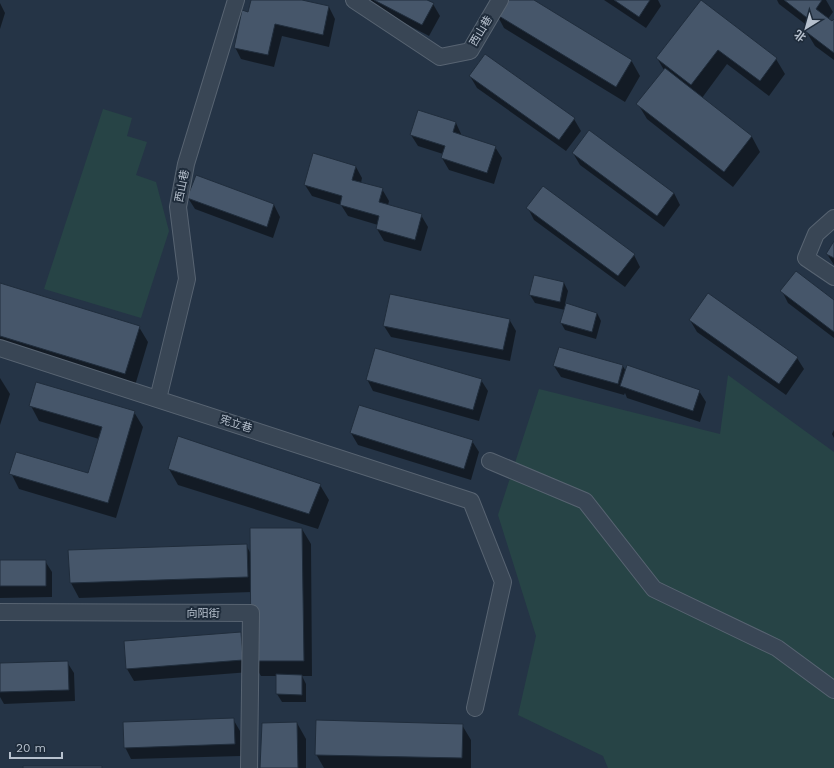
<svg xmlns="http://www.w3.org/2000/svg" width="834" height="768" font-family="'Work Sans','Noto Sans SC',sans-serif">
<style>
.green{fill:#274446}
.shadow{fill:#0007}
.building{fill:#46566a;stroke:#202d3c}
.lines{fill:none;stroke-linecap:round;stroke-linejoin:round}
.street-casing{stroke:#586472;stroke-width:18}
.street{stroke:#394655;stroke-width:16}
.labels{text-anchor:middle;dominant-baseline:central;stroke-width:4;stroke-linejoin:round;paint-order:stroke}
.street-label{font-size:11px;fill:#b7c1ce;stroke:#1e2b3a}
</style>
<rect width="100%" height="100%" fill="#253446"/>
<path class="green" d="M103,109L132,118L127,136L147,142L136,175L156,182L169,231L141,318L44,289Z
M728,375L834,452V768H608L603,756L518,715L536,636L498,515L539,389L720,434Z"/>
<path class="shadow" d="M252,0H297L329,7L335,19L329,47L282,36L274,67L241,59L235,47L249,13Z
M360,0H425L433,4L440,16L429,36Z
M532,0L631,60L640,76L625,102L504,28L496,13Z
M604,0H658L661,6L646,28Z
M777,0H826L833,12L828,19L832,23L834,20V60L815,46L806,31L809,27L779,4Z
M701,1L776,59L785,74L769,96L727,64L702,98L752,137L760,152L733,187L647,119L638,104L664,70L657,58Z
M0,3L5,13L0,29Z
M470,76L574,119L581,131L566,151L477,88Z
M456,123L462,136L495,147L502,158L494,184L449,170L442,158L443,154L418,146L411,135Z
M589,132L674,193L680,205L664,227L580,165L573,153Z
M356,167L362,178L361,183L382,189L389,201L388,205L421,215L428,227L421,251L384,241L377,229L378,225L348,216L341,205L312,196L305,185Z
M188,198L274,205L280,217L273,238L195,209Z
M528,208L634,255L640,267L625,287L534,220Z
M834,242V265L827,254Z
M564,283L568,291L565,304L597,313L601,321L596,339L565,330L561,323L565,310L535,303L530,295Z
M0,285L139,327L148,342L134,389L0,348Z
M782,291L834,301V338L788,303Z
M509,319L516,331L510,361L391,337L384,326Z
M690,320L797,358L804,369L786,395L697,332Z
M622,365L626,371L699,391L706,402L700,422L627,398L625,393L624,395L561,377L554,366Z
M0,378L10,394L0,425Z
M367,379L481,380L488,391L479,421L373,391Z
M31,406L134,412L143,427L116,518L19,489L11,473L89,474L99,439L39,421Z
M834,430V438L832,434Z
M351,433L472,441L479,452L471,480L358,445Z
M169,469L320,485L329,500L318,529L178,485Z
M302,529L311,544L312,676H302L306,684V702H282L277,694V676H261L252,661V592L79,598L71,583L69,551L246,545L251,554Z
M0,561H45L52,572V597L0,598Z
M240,633L247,644L250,672L134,681L127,669L125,641Z
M67,662L74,673L75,701L4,704L0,697V664Z
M233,719L240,731L241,756L131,759L125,747Z
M297,723L306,739V768H261Z
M462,725L471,740V768H324L316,754Z"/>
<path class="building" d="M251,0H302L329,6L323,35L275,24L268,55L234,48L242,10L248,12Z
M374,0H427L434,3L422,25Z
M502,0H534L632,60L616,87L494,13Z
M614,0H650L639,17Z
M701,0L777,58L760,81L718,50L691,85L656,58Z
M784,0H822L816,9L832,21L834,19V53L805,31L811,21Z
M485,54L575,118L559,140L469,76Z
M665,68L752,136L724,172L636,104Z
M418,110L456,122L453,132L496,146L487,173L441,158L445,146L410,135Z
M589,130L674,193L657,216L572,153Z
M313,153L356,166L352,180L383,188L379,202L422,214L415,240L376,229L379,216L340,205L342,196L304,185Z
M196,175L274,204L267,227L187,198Z
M543,186L635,254L618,276L526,208Z
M834,241V258L826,254Z
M796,271L834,300V332L780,291Z
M534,275L564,282L560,302L529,295Z
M0,283L140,326L125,374L0,336Z
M708,293L798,357L779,384L689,320Z
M390,294L510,319L503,350L383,326Z
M566,303L597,313L592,332L560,323Z
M559,347L623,365L618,384L553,366Z
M375,348L482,379L473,410L366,380Z
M627,365L700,390L693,411L620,386Z
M36,382L135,411L108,503L9,474L16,452L88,473L102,427L29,406Z
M359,405L473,440L464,469L350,433Z
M178,436L321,484L309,514L168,469Z
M250,528H302L304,661H251Z
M247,544L248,577L70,583L68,550Z
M0,560H46V586H0Z
M241,632L243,660L126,669L124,641Z
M68,661L69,690L0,692V663Z
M276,674L302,675V695L276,694Z
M234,718L235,744L124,748L123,722Z
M316,720L463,724L462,758L315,755Z
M297,722L298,768H260L262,723Z
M23,766H102V768H23Z"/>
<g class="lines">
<g class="street-casing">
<path id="street" d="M354,0L440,57L470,51L500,0
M834,218L816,234L806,258L834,277
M0,348L471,501L503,582L475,708
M158,399L187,279L178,207L186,164L236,0
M490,461L585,501L654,589L777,648L834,690
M0,612L251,613L249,768"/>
</g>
<use href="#street" class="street"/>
</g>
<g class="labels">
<g class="street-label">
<text transform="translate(481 31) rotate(-59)">西山巷</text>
<text transform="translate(182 186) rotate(-79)">西山巷</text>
<text transform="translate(236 424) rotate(18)">宪立巷</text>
<text x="203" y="613">向阳街</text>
</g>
</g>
<g transform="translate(806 28) rotate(217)" stroke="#1e2b3a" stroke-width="3" paint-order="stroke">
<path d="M0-3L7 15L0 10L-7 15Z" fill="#b7c1ce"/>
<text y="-6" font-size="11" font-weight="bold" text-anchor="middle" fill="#b7c1ce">北</text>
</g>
<path d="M10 752v6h52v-6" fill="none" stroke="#b7c1ce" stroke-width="2"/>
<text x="16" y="752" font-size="12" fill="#b7c1ce" stroke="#1e2b3a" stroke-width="3" paint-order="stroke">20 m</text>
</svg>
